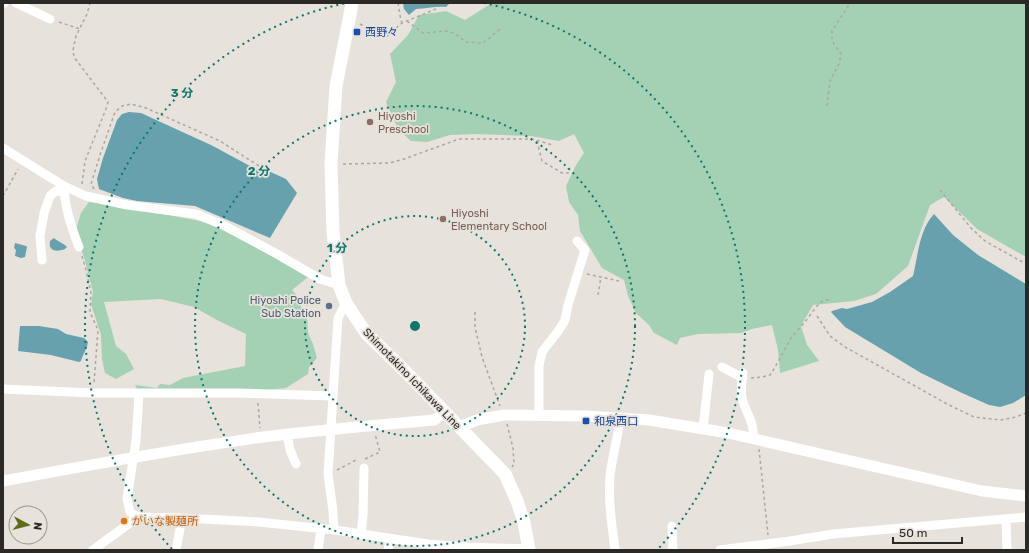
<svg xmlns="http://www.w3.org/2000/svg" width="1029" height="553" font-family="Rubik,'Noto Sans JP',sans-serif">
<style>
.green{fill:#a4d0b3}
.water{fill:#67a1ae}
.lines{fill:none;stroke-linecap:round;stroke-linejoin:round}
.path{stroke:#aba7a1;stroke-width:1.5;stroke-dasharray:3 3;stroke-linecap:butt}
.minor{stroke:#fff;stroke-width:9}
.tertiary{stroke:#fff;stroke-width:11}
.secondary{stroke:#fff;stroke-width:13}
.ring{fill:none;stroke:#0f766e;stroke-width:2;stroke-dasharray:2 4}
.transit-dot{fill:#1a4fb4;stroke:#e7e2db;stroke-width:1.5}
.education-dot{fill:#8d6e63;stroke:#e7e2db;stroke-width:1.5}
.service-dot{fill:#5c6f8a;stroke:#e7e2db;stroke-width:1.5}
.food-dot{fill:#e8710a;stroke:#e7e2db;stroke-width:1.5}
.labels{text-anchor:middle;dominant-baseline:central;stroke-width:3.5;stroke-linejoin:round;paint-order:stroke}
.transit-label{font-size:11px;fill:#164399;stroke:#e7e2db;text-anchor:start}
.education-label{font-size:11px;fill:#785e54;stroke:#e7e2db;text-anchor:start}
.service-label{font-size:11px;fill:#4e5e75;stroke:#e7e2db;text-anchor:end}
.street-label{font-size:11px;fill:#2b2926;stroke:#e7e2db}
.food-label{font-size:11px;fill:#c56008;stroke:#e7e2db;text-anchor:start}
.centre{fill:#0f766e;stroke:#e7e2db;stroke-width:2}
.ring-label{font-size:12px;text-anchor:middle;font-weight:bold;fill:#0f766e;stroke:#e7e2db;stroke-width:3.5;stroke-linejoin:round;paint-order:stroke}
</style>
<rect width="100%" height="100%" fill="#e7e2db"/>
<path class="green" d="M492,3H1026V257L977,229L944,197L930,205L908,266L876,294L854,301L813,305L801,326L807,345L819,361L780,373L778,350L772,325L752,329L741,333L698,334L680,338L677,345L654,333L649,325L636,313L628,296L624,280L602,268L580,231L578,215L569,202L566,186L576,165L584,153L574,134L559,141L531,136L476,134L450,135L427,142L411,141L398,129L386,102L396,82L390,54L408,35L419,15L446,11L465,20Z
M89,202L102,203L117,207L168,215L200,221L216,226L255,246L308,277L292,290L301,300V309L307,315L308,333L313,344L317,358L309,367L308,374L286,388L256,391H138L135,385L157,388L160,384L170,385L183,378L245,366L246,334L217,320L194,307L161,299L104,302L116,346L126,354L134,369L116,379L105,373L102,359L101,335L91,304L93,292L84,257L75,232L81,213Z"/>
<path class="water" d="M403,3H450L446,7C436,6 426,9 416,9L409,15L404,9Z
M129,112L141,113L178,130L211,145L261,172L264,169L286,179L297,193L270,238L195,206L137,201L123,198L99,189L97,179L103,158L117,120L122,114Z
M934,214L953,235L978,255L1026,284V395L1013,403L1000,407L989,405L962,393L921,373L845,327L831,312L832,311L842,308L847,309L872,302L890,292L913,276C918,256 919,230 934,214Z
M54,238C57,241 65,244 67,247L65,249C57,252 48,252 50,241Z
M15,243L26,246L27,247L25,257L21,258L15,256L16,250L14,248Z
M20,326H39L58,329L66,334L84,338L88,342C87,349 83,354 81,361L79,362L51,355L18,351Z"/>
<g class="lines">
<path class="path" d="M398,3L401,21L402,22
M407,21L423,33L446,31L454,33L466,42L483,43L492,36L501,28
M59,22L80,29
M360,24L379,35L387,36L402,23L436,9
M827,106L830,81L839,64L841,54L832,41V31L850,3
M537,141L542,161L562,173H568V168
M343,164L389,163L404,159L459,139H532L553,145
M82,184L85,161L106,109L108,102L74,57L73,50L76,36L87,14L90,3
M94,189L91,184L100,155L115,112L122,106L131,104L146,108L220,141L259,166H262
M940,190L971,228L985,241L1026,264
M3,196L18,169
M82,256L86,270L91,292L90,312L98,330L94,383
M587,274L619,281
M598,295L601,277
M475,312V327L482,357L500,406
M817,316L830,336L845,347L949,405L974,417L1001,420L1016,417L1026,413
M751,378L762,377L770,375L774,369L791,338L805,322L816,307L821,302L830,299
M258,403L260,428
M507,424L513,448L514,464L512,467
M759,449L768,535
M365,459L380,452L375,434
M337,470L358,459"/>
<path class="minor" d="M3,3H4
M16,3L50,19
M3,148L64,186L86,196L127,205L196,214L223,225L277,254L320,279L339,285
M64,188C65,209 71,227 79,247
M42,260L40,236L44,213L50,196L56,191L64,192
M722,367L743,378
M743,373C742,381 740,390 742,398C746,414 755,422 753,439
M3,389L93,393H237L332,396
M539,416V366L542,352L559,330L565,320L568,305L585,250L577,241
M703,429L709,374
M287,434L290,450L296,464
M138,517L130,512L127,499L136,441L139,393
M1006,519L1007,550
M672,526L673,550
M334,530L333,511L328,474L338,318L346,303
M361,535L363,515L364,468
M93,550L138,517L182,518L259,522L335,530L428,544L467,547L529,549
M176,550L182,518
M318,550L321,529
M388,550L390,539
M615,550C612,525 608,501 610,476C612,457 618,438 620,418
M720,550L790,541L833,534L1026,517"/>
<path class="tertiary" d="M459,427L477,420L504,415L585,416L649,420L728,433L982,491L1026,496
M3,481C89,465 176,449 263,437C320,430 377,425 434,420L445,413"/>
<path class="secondary" d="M352,3L349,20L336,86L331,164L333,232L339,285L346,303L366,333L402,368L505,474L517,501L524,522L529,550"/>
</g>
<g class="ring">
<circle cx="415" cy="326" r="110"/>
<circle cx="415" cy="326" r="220"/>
<path d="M172 549A330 330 0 0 1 346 3M484 3A330 330 0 0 1 658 549"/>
</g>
<g class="transit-dot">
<rect x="353" y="28" width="8" height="8" rx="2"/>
<rect x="582" y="417" width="8" height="8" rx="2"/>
</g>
<g class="education-dot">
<circle cx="370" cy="122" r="4"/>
<circle cx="443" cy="219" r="4"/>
</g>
<circle class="service-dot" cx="329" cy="306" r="4"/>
<circle class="food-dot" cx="124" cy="521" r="4"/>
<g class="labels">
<g class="transit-label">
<text x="365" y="32">西野々</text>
<text x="594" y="421">和泉西口</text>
</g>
<g class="education-label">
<text x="378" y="116">Hiyoshi<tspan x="378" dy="13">Preschool</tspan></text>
<text x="451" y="213">Hiyoshi<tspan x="451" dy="13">Elementary School</tspan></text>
</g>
<g class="service-label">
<text x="321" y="300">Hiyoshi Police<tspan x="321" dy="13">Sub Station</tspan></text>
</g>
<g class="street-label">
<text transform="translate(412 379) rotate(46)">Shimotakino Ichikawa Line</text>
</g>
<g class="food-label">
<text x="132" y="521">がいな製麺所</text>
</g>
</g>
<circle cx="415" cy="326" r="6" class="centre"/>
<g class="ring-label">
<text x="182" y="97">3 分</text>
<text x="259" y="175">2 分</text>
<text x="337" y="252">1 分</text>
</g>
<rect width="1029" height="553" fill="none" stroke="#2b2926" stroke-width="8"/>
<g transform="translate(28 525) rotate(97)"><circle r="19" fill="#e7e2db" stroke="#9c9893"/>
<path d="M0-3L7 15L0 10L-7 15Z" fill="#5f6c14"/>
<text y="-6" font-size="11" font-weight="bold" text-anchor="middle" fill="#2b2926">N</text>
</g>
<path d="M893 537v6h69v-6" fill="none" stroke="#2b2926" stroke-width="2"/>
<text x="899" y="537" font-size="12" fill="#2b2926" stroke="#e7e2db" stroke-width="3" paint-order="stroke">50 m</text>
</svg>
